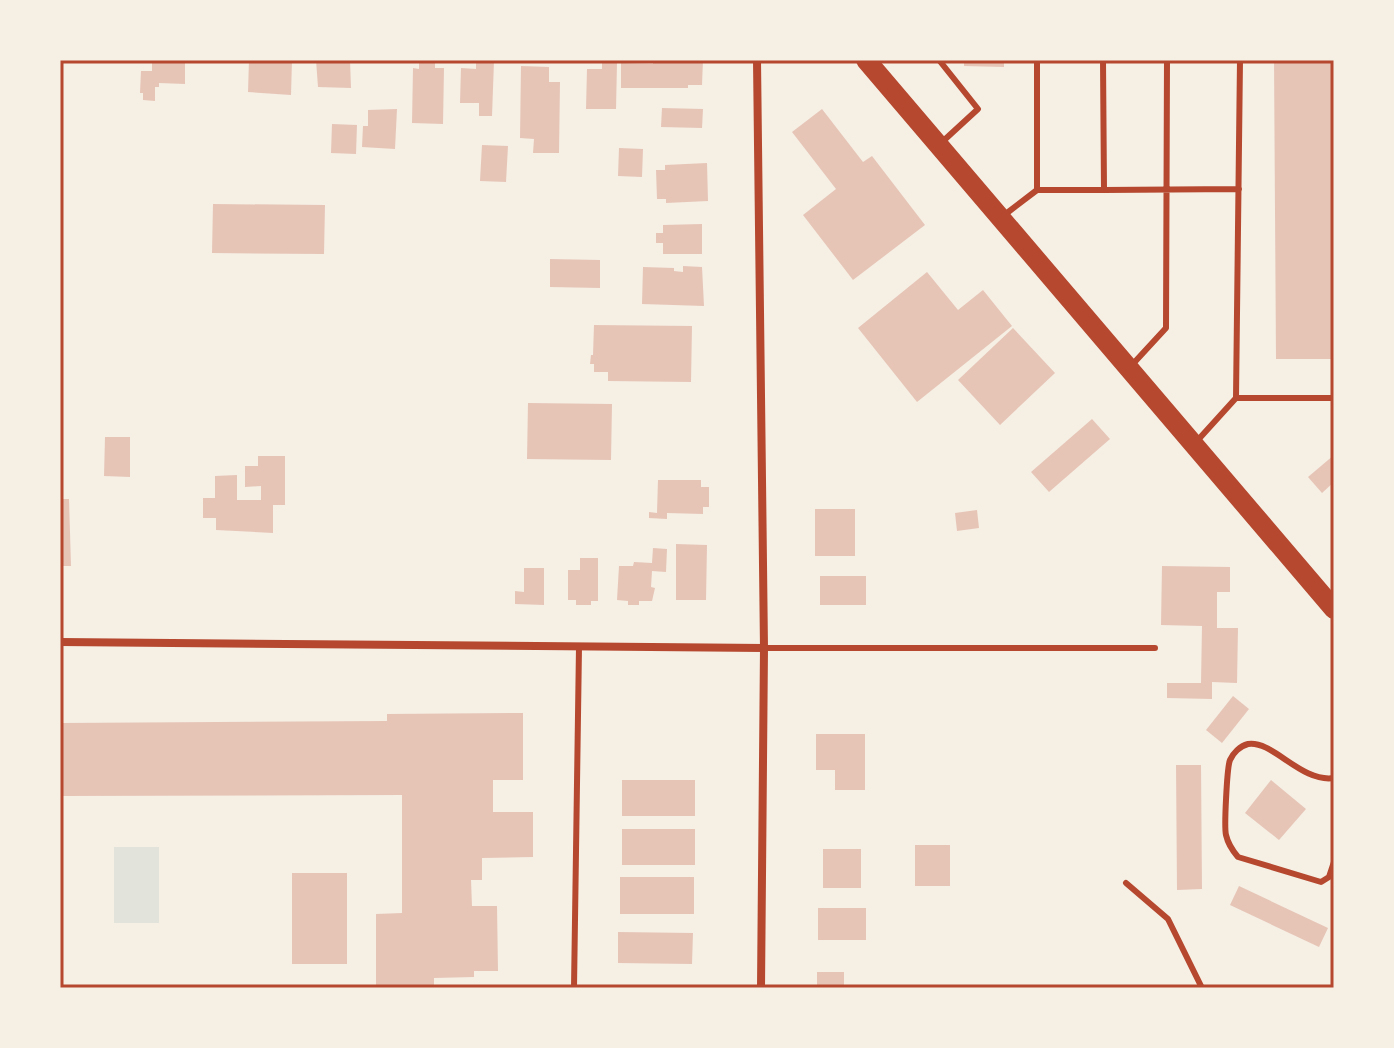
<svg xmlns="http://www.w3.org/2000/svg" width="1394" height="1048" font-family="'Noto Serif',serif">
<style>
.green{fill:#e2e4dc}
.building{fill:#e6c5b7}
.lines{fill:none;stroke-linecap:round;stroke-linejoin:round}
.service{stroke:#b5482f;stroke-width:6}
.minor{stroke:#b5482f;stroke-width:8}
.primary{stroke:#b5482f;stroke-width:20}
.neatline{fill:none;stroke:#b5482f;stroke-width:3}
</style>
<rect width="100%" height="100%" fill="#f6efe4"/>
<path class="green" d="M114,847H159V923H114Z"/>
<path class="building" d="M152,60H185V84L159,83V87H155V101L143,100V93H140L141,71H152Z
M249,60H292L291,95L248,92Z
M316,60H350L351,88L318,87Z
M419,60H435V68H444L443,124L412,123L413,68L419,69Z
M653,60H703L702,85H688V88H621V63L653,64Z
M964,60H1004V67L964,66Z
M1274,60H1334V359H1276Z
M476,61H494L492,116H479V103H460L461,68L476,69Z
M602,62L617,63L616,109H586L587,69H602Z
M521,66L549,67V82H560L559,153H533L534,139L520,138Z
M662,108L703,109L702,128L661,127Z
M397,109L395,149L362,147L363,126H368V110Z
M822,109L863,162L872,156L925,225L853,280L803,215L836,189L792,132Z
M332,124L357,125L356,154L331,153Z
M482,145L508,146L506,182L480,181Z
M619,148L643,149L642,177L618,176Z
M707,163L708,201L666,203V199H657L656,170H665V165Z
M213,204L325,205L324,254L212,253Z
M702,224V254H663V243H656V233H663V225Z
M550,259L600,260V288L550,287Z
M683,266L702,267L704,306L642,304L643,267L674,268V271L683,272Z
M927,272L958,310L983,290L1012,326L917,402L858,328Z
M594,325L692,326L691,382L608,381V372H594V364H590L591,355H593Z
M1013,328L1055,373L1000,425L958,380Z
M528,403L612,404L611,460L527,459Z
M1092,419L1110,439L1049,492L1031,472Z
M105,437H130V477L104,476Z
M1334,455V482L1322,493L1308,477Z
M258,456H285V505H273V533L216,530V518H203V498H215V476L237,475V500H261V486L245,487V466H258Z
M658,480H701V487H709V507H703V514L667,513V519L649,518V512L657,513Z
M60,499H69L71,566H60Z
M815,509H855V556H815Z
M977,510L979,528L957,531L955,513Z
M676,544L707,545L706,600H676Z
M653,548L667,549L666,572L652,571L651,587L655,588L652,601H639V605H628V601L617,600L619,566H633L634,562L652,563Z
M580,558H598V601H591V605H576V600H568V570H580Z
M1162,566L1230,567V592H1217V628H1238L1237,683L1212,682V699L1167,698V683H1201L1202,626L1161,625Z
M524,568H544V605L515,604V591L524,592Z
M820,576H866V605H820Z
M1233,696L1249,709L1222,743L1206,730Z
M523,713V780H493V812H533V857L482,858V880H471L472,906H497L498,971H474V977L434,978V988H376V914L402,913V795L61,796V723L387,721V714Z
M816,734H865V790H835V770H816Z
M1176,765H1201L1202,889L1177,890Z
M622,780H695V816H622Z
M1271,780L1306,809L1279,840L1245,813Z
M622,829H695V865H622Z
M915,845H950V886H915Z
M823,849H861V888H823Z
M292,873H347V964H292Z
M620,877H694V914H620Z
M1239,886L1328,928L1319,947L1230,905Z
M818,908H866V940H818Z
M618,932L693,933L692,964L618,963Z
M817,972H844V988H817Z"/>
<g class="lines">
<path class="service" d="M939,60L978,109L941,143
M1037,190H1104L1103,60
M1104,190L1239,189
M1003,216L1037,190V60
M1131,366L1166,328L1167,60
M1236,398H1334
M1197,441L1236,398L1240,60
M764,648H1155
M1334,778C1301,783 1273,740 1248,744C1240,746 1233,753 1230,760C1227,767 1224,827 1226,835C1228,844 1232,850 1238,857L1321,882L1329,877L1334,862
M1126,883L1168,919L1202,988
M574,988L579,647"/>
<path class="minor" d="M757,60L764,648L761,988
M60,642L764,648"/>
<path class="primary" d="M866,60L1334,609"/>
</g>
<rect width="1394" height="1048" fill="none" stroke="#f6efe4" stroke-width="124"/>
<rect x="62" y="62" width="1270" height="924" class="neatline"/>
</svg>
